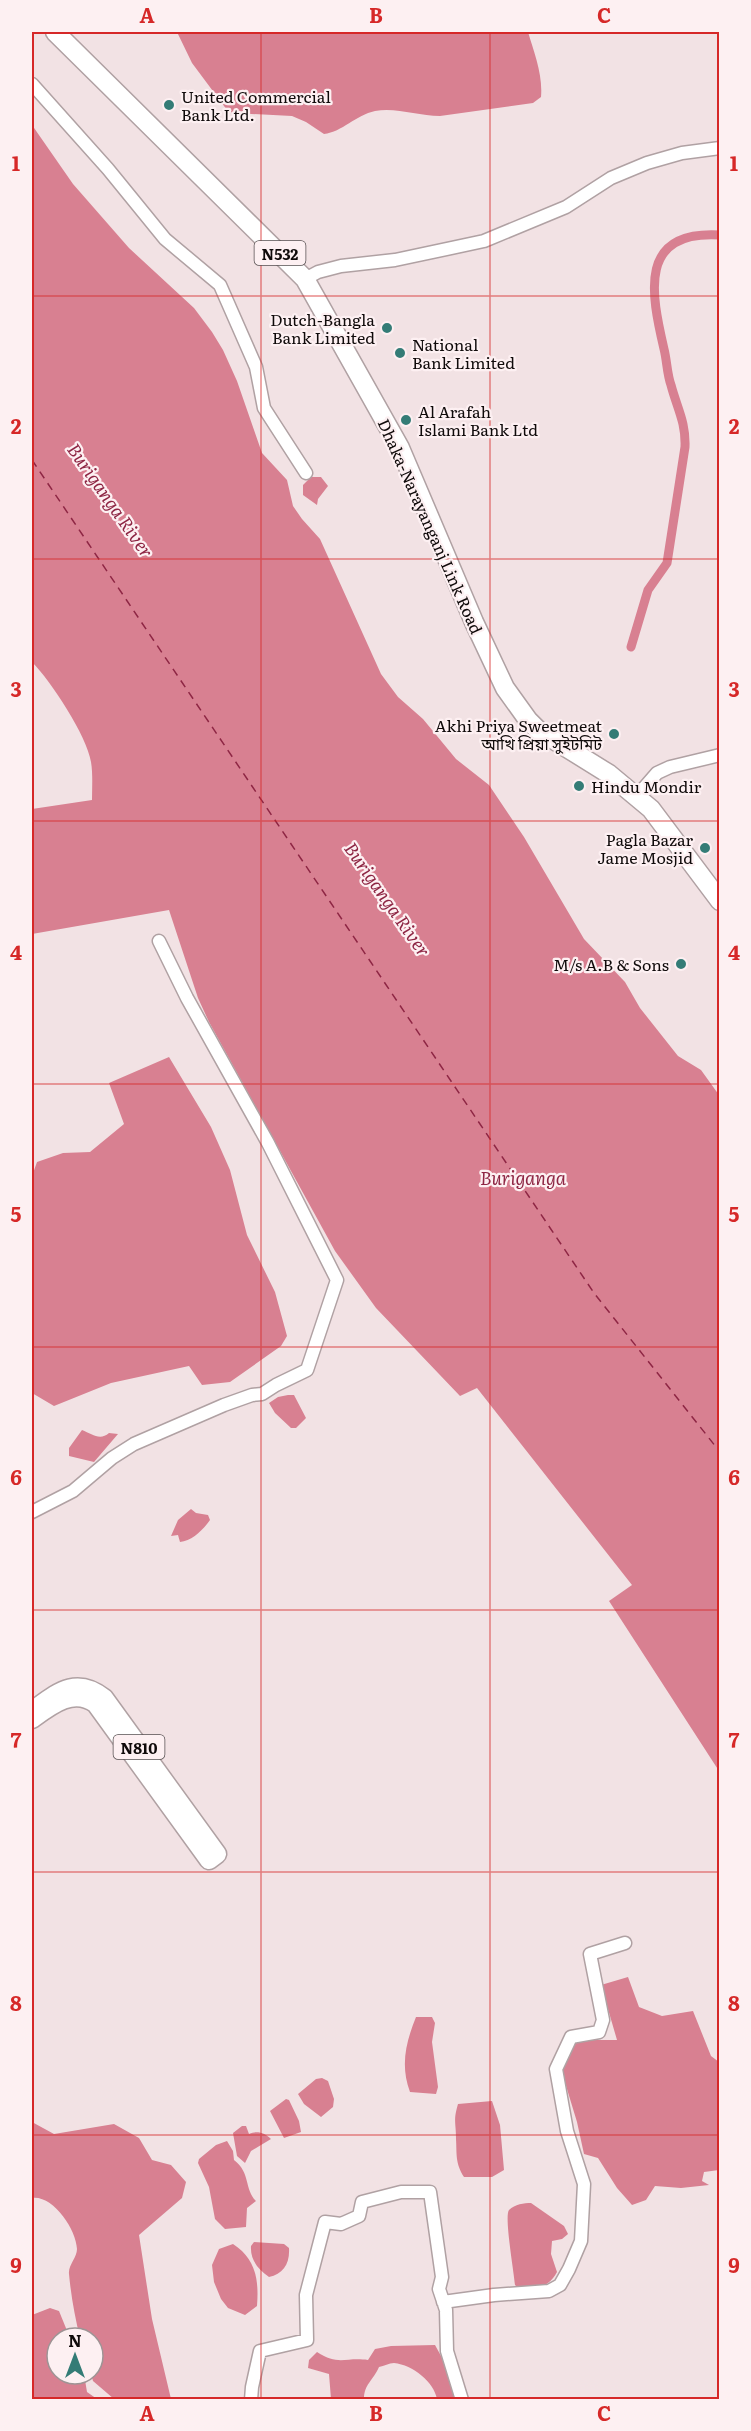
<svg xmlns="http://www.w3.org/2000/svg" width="751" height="2431" font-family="Literata,'Noto Sans Bengali',serif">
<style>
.water{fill:#d88091}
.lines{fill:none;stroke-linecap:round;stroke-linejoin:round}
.canal{stroke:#d88091;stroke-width:9}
.ferry{stroke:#8e2644;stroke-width:1.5;stroke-dasharray:8 6;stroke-linecap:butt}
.minor-casing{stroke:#b0a1a3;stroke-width:15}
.highway-casing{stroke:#b0a1a3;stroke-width:21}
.minor{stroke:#fff;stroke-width:12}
.highway{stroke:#fff;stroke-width:18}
.grid{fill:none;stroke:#d62828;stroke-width:1.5;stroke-opacity:0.55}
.poi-dot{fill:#347c76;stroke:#fdf0f2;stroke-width:2}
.labels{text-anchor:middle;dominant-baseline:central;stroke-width:4.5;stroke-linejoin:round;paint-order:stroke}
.shield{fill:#fdf0f2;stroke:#564f50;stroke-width:1.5}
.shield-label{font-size:15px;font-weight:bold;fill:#0f0a0a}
.poi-label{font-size:16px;fill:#0f0a0a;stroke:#fdf0f2;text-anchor:start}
.street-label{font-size:16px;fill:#0f0a0a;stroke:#fdf0f2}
.water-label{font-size:18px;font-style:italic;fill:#8e2644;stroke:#fdf0f2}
.neatline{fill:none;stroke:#d62828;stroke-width:2}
.grid-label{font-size:20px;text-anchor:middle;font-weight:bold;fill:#d62828}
</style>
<rect width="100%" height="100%" fill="#f2e2e4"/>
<path class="water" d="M177,32H528C534,52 543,75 541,97L533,103L440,116C418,116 396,107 375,111C356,115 342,132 324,134L306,122L292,116L233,113L227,110L192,63Z
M32,125L73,184L129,248L194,308L212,332L223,350L237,381L262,453L287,480L293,506L302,519L320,539L381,674L398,697L423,719L456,759L489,785L524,837L584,939L625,982L640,1008L678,1056L701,1070L719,1095V1771L609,1601L632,1585L477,1388L460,1396L376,1308L335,1251L209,1022L198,998L169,910L32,934V809L92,800C92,788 93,774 91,762C87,736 51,681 32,662Z
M311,477H321L328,486L318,499L317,505L303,495V485Z
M169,1057L211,1127L230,1170L247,1235L275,1292L287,1336L281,1346L230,1382L202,1385L189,1366L111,1383L54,1406L32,1393V1176L37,1162L63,1153L90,1152L124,1124L109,1083Z
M288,1395H294L306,1418L296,1428H291L275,1413L269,1403L278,1397Z
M82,1430C92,1434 100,1441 109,1433L118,1434L94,1462L69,1456V1448Z
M191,1509L196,1513L208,1515L210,1520C203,1530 192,1541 180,1542L178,1535L171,1536L178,1520Z
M628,1977L639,2007L662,2016L693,2011L711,2056L719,2062V2170L704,2172L702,2181L709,2185L681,2188L655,2186L646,2200L632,2205L617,2188L598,2158L584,2154L577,2122L560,2066L574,2040H617L601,1985Z
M416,2017H432L435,2023L432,2042L438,2087L436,2094L410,2092C400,2065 406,2042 416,2017Z
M322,2078L328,2081L334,2099L333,2107L321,2117L304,2104L298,2094L316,2079Z
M286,2099L289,2100L299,2121L301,2132L284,2138L270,2111Z
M492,2101L500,2125L504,2170L492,2177H464C455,2163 457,2154 456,2139C456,2122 453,2121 458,2104Z
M32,2122L54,2134L114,2124L139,2138L152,2160L171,2165L186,2182L182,2198L139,2235L152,2319L171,2399H114L93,2381L91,2374H93V2338H80C75,2317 71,2296 69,2274C68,2265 77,2258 77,2249C76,2229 53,2195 32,2198Z
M242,2126H246L249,2134C257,2130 265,2133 271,2139L251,2151L245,2163L237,2156L233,2133Z
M227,2141L233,2151L234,2160C251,2173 244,2189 256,2201L247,2208L246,2227L225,2229L215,2219L209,2187L198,2163L199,2159L216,2145Z
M531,2203L564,2226L568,2234L562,2239L552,2241L551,2254L557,2272C549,2287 539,2288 522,2291L515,2285C514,2272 504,2216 509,2210C515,2204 524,2203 531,2203Z
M254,2242L284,2244L289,2248C290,2264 283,2274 269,2277C258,2269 250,2260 251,2246Z
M233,2244C256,2259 259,2280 257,2306L245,2315L228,2308L221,2299L214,2282L212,2265L219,2249Z
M50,2308L59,2311L70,2338H57V2374H84L87,2392L97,2399H32V2315Z
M435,2345L446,2365L456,2399H437C434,2382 413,2365 394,2363C389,2363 384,2366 379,2367C373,2381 364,2384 364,2399H331L329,2374L308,2368L309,2360L317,2352C338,2366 345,2357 368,2360L375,2349L391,2346Z"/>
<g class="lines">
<path class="canal" d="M631,647L648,590L667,563L685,447C686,422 677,408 671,385C667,374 667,361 664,349C651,293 638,230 720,235"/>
<path class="ferry" d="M32,460L594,1293L720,1452"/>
<g class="minor-casing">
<path id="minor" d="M32,84L108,169L165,239L220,285L256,367L264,408L306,473
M305,279L318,272L341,266L395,260L484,241L566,207L611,178L647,163L682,153L720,148
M637,796L657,773L670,767L720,755
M32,1512L73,1491L112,1458L134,1444L224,1405L252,1395L262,1394L276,1385L307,1370L337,1280L268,1143L187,998L159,941
M443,2302L494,2295L549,2291L560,2285L569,2269L581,2241L584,2184L567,2131L556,2069L571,2037L599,2032L603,2020L590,1954L625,1943
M251,2400L252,2387L260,2351L307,2340L306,2295L325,2222L341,2224L359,2216L362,2202L401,2192H430L442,2277L439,2289L446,2310L447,2351L462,2400"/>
</g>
<g class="highway-casing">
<path id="highway" d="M55,32L305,279L400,448L474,622L505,688L528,720L538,730L609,774L651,809L720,901
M32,1711C56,1694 75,1675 104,1698L217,1854L209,1860L96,1704C74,1687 51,1705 32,1719"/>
</g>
<use href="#minor" class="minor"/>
<use href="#highway" class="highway"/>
</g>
<path class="grid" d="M261,32V2400M490,32V2400M32,296H720M32,559H720M32,821H720M32,1084H720M32,1347H720M32,1610H720M32,1872H720M32,2135H720"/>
<g class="poi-dot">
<circle cx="169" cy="105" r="6"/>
<circle cx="387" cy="328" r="6"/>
<circle cx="400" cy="353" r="6"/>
<circle cx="406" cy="420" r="6"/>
<circle cx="614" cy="734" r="6"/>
<circle cx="579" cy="786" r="6"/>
<circle cx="705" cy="848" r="6"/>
<circle cx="681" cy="964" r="6"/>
</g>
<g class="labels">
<g class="shield">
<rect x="254.5" y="241" width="51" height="24" rx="4.5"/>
<rect x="113.5" y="1735" width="51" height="24" rx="4.5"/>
</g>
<g class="shield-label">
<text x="280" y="253">N532</text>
<text x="139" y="1747">N810</text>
</g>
<g class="poi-label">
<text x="181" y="96">United Commercial<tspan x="181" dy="18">Bank Ltd.</tspan></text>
<text x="375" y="319" text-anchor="end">Dutch-Bangla<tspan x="375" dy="18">Bank Limited</tspan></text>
<text x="412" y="344">National<tspan x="412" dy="18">Bank Limited</tspan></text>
<text x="418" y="411">Al Arafah<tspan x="418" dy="18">Islami Bank Ltd</tspan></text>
<text x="602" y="725" text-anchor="end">Akhi Priya Sweetmeat<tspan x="602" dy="18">আখি প্রিয়া সুইটমিট</tspan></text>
<text x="591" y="786">Hindu Mondir</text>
<text x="693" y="839" text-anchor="end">Pagla Bazar<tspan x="693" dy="18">Jame Mosjid</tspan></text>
<text x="669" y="964" text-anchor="end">M/s A.B &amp; Sons</text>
</g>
<g class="street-label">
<text transform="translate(431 526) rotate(66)">Dhaka-Narayanganj Link Road</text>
</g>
<g class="water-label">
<text transform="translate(111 500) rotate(55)">Buriganga River</text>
<text transform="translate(388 899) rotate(55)">Buriganga River</text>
<text x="523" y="1177">Buriganga</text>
</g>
</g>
<rect width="751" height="2431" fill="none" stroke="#fdf0f2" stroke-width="66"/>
<g transform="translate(75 2356)"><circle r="28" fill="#fdf0f2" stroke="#9e9495" stroke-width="1.5"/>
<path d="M0-4.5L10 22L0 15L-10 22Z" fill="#347c76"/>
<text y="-9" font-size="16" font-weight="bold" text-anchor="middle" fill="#0f0a0a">N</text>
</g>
<rect x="33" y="33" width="685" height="2365" class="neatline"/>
<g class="grid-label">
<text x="147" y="23">A</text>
<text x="376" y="23">B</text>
<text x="604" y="23">C</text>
<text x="16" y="171">1</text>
<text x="734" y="171">1</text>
<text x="16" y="434">2</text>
<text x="734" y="434">2</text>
<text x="16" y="697">3</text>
<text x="734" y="697">3</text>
<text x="16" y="960">4</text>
<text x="734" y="960">4</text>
<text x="16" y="1222">5</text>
<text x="734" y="1222">5</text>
<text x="16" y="1485">6</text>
<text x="734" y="1485">6</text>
<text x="16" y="1748">7</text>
<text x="734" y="1748">7</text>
<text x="16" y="2011">8</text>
<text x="734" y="2011">8</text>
<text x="16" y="2273">9</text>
<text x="734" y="2273">9</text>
<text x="147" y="2421">A</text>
<text x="376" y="2421">B</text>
<text x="604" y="2421">C</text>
</g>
</svg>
